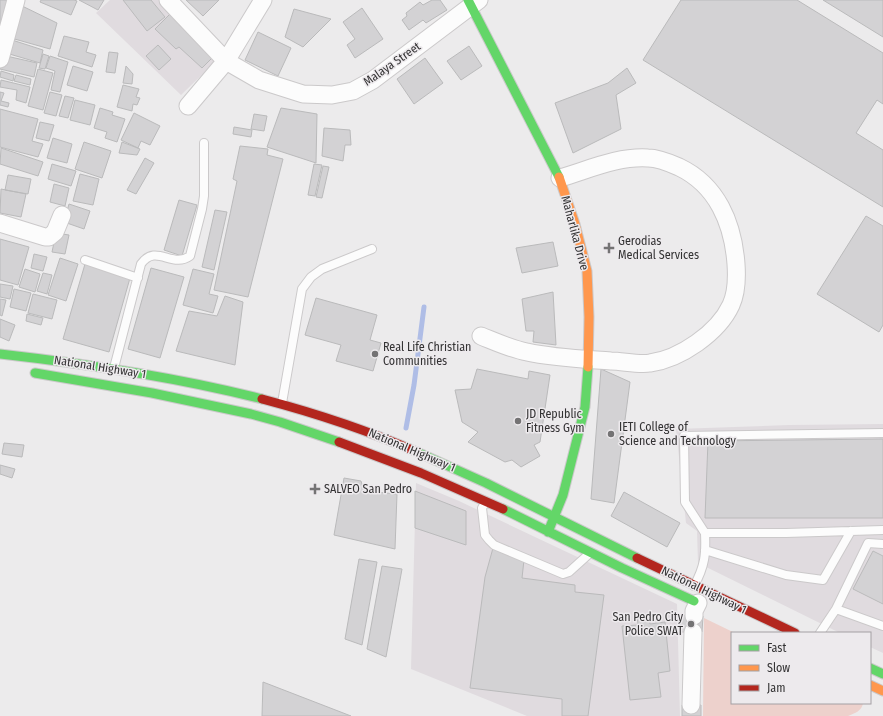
<svg xmlns="http://www.w3.org/2000/svg" width="883" height="716" font-family="'Fira Sans Condensed',sans-serif">
<style>
.built{fill:#e0dbdf}
.green{fill:#edd1cc}
.lines{fill:none;stroke-linecap:round;stroke-linejoin:round}
.stream{stroke:#afbde6;stroke-width:5}
.building{fill:#d3d2d4;stroke:#bababb}
.lane-casing{stroke:#cbc9ca;stroke-width:10}
.street-casing{stroke:#cbc9ca;stroke-width:19}
.fast-casing{stroke:#cbc9ca;stroke-width:11}
.slow-casing{stroke:#cbc9ca;stroke-width:11}
.jam-casing{stroke:#cbc9ca;stroke-width:11}
.lane{stroke:#fcfcfc;stroke-width:8}
.street{stroke:#fcfcfc;stroke-width:17}
.fast{stroke:#63d668;stroke-width:9}
.slow{stroke:#ff974d;stroke-width:9}
.jam{stroke:#b3261e;stroke-width:9}
.poi-dot{fill:#747374;stroke:#edeaed;stroke-width:1.5}
.labels{text-anchor:middle;dominant-baseline:central;stroke-width:3;stroke-linejoin:round;paint-order:stroke}
.street-label{font-size:12px;fill:#333233;stroke:#edeaed}
.poi-label{font-size:12px;fill:#333233;stroke:#edeaed;text-anchor:start}
</style>
<rect width="100%" height="100%" fill="#ecebec"/>
<path class="built" d="M110,0H159L215,62L181,95L96,13Z
M883,424V653L870,647V633H840L698,563L697,531L686,523L676,429L789,425Z
M416,483L459,501L677,604L680,716H527L411,669Z"/>
<path class="green" d="M704,618L735,633H732V703H863C862,711 855,713 848,716H703Z"/>
<g class="lines">
<path class="stream" d="M406,428L414,385L424,307"/>
</g>
<path class="building" d="M0,0H8L0,27Z
M41,0H74L77,1L71,15L40,2Z
M79,0H104L98,10Z
M123,0H151L165,17L147,31Z
M186,0H219L203,16Z
M432,0H440L447,10L426,23L423,20L409,30L402,20L407,16L406,13L420,2L423,5Z
M681,0H797L883,53V104L877,100L856,133L883,150V207L643,60Z
M823,0H883V37Z
M18,4L57,23L50,49L11,38Z
M362,8L383,39L355,58L347,45L355,39L343,22Z
M294,9L331,19L303,47L285,37Z
M170,14L213,57L202,68L179,47L176,49L155,29Z
M258,32L291,48L278,76L245,60Z
M64,36L89,42L86,52L96,55L92,67L58,56Z
M9,39L43,50L40,63L6,53Z
M158,45L171,59L159,70L146,56Z
M469,46L482,66L461,80L447,61Z
M109,52L118,53L115,73L106,72Z
M43,54L49,56L45,69L39,68Z
M2,55L37,63L34,77L0,69Z
M50,56L68,62L60,92L51,90L55,71L46,68Z
M425,58L443,83L414,104L397,79Z
M73,66L93,72L87,91L67,85Z
M126,66L133,74L132,84L123,83Z
M627,68L636,83L616,95L621,129L573,153L555,103L608,83Z
M38,69L53,73L43,110L28,106Z
M1,71L14,75L13,81L0,77Z
M16,75L31,79L30,85L14,81Z
M1,80L30,87L26,103L16,100L17,90L0,87Z
M123,85L139,89L136,97L140,98L137,105L133,104L132,111L117,107Z
M0,92L4,93L1,101L9,103L8,107L0,105Z
M50,92L62,95L56,116L44,113Z
M65,96L74,98L68,118L59,116Z
M75,100L95,105L90,125L70,120Z
M100,108L113,112L112,115L125,119L117,142L105,138L107,132L94,128Z
M281,108L317,114L316,163L267,147Z
M0,109L38,119L32,141L43,144L38,157L0,147Z
M134,113L160,126L150,145L141,141L138,148L121,140Z
M254,114L267,116L264,131L251,129Z
M40,122L54,125L49,141L36,138Z
M234,127L252,130L251,137L233,134Z
M324,128L350,130L351,145H345L343,161L322,156Z
M53,138L72,144L67,163L47,158Z
M84,142L111,151L102,178L75,169Z
M122,142L140,149L137,155L119,153Z
M240,146L268,149L267,155L283,159L248,297L214,290L237,181L233,179Z
M1,148L43,162L38,176L0,164Z
M145,158L154,163L136,194L127,190Z
M52,164L76,171L71,186L48,179Z
M314,164L322,165L315,196L308,195Z
M323,166L329,167L322,198L316,197Z
M80,174L99,179L93,205L73,201Z
M8,175L31,179L28,194L5,190Z
M54,184L69,188L65,206L50,202Z
M1,189L26,194L21,217L0,213Z
M179,200L197,205L182,256L164,250Z
M69,204L90,211L84,229L64,222Z
M215,210L227,212L214,270L202,267Z
M866,216L883,226V325L879,332L817,294Z
M56,233L69,235L65,254L52,252Z
M0,239L29,247L18,285L0,280Z
M553,242L558,266L522,273L516,248Z
M34,254L47,257L43,271L31,268Z
M60,258L78,264L66,301L48,295Z
M85,264L130,278L109,352L63,339Z
M151,268L184,277L160,358L128,349Z
M25,269L40,274L35,292L19,287Z
M193,269L214,274L209,294L218,296L213,313L183,305Z
M43,273L52,275L47,294L37,291Z
M0,284L13,286L10,299L0,297Z
M14,289L31,293L26,311L10,307Z
M553,292L556,345L533,342L534,331H526L522,299Z
M33,294L57,300L52,319L28,313Z
M225,296L243,302L235,365L176,351L189,311L217,316Z
M316,298L377,315L370,340L381,343L373,371L336,361L341,345L305,335Z
M0,299L6,300L2,316L0,315Z
M27,314L43,318L41,325L26,321Z
M0,319L15,325L9,341L0,337Z
M477,369L528,379L529,371L550,375L540,442L534,445L540,456L521,467L512,460L505,462L468,442L478,432L462,422L455,390L471,389Z
M601,369L630,382L614,503L591,499Z
M883,439V518H705L708,441Z
M4,443L24,445L22,457L2,454Z
M0,465L15,469L12,478L0,474Z
M344,478L361,481L364,491L397,494L395,549L334,535Z
M415,491L466,511V545L415,528Z
M624,492L680,523L667,547L611,516Z
M493,548L524,560L522,578L575,585V592L604,595L588,716H562V699L470,688L485,577Z
M873,551L883,556V604L853,589Z
M359,559L377,562L362,645L345,639Z
M382,566L402,569L386,657L367,649Z
M649,614L650,624L665,622L670,671L658,673L661,697L630,700L622,626L638,625L637,615Z
M680,615L703,616L702,632H680Z
M263,682L351,716H262Z
M682,705H701V716H682Z"/>
<g class="lines">
<g class="lane-casing">
<path id="lane" d="M85,260L138,278
M114,368L141,264C156,243 172,269 190,256L202,209L204,196V143
M282,403L302,289L311,277L322,269L372,249
M485,503L482,508L485,535L489,540L494,545L563,574L569,572L590,553
M705,533L685,502L684,436L883,433
M705,550L786,575L823,580L851,531
M694,586C705,566 706,554 705,533H786L883,530
M836,609L883,626
M820,633L836,609L868,543L883,544"/>
</g>
<g class="street-casing">
<path id="street" d="M168,0L226,61L259,80L303,94L332,95L353,91L373,80L479,0
M0,59L16,0
M188,106L226,61L263,0
M0,223L45,237H49L55,232L62,215
M481,336C496,342 511,349 527,352C554,358 583,359 611,361C622,361 639,365 650,363C680,359 718,333 731,305C737,292 737,278 736,264C733,223 717,185 679,167C670,163 658,158 648,158C618,156 588,170 560,178
M694,616V611L698,603
M691,705L693,632"/>
</g>
<g class="fast-casing">
<path id="fast" d="M468,0L559,177
M0,354C88,364 176,377 262,399
M35,373L152,393L251,414L280,422L339,442
M417,452L486,483L637,558
M503,509L622,568L694,601
M548,532L563,495L585,407L588,367
M870,668L883,674"/>
</g>
<g class="slow-casing">
<path id="slow" d="M559,177L575,224L587,271L589,317L588,367
M870,685L883,691"/>
</g>
<g class="jam-casing">
<path id="jam" d="M262,399C315,413 367,430 417,452
M339,442L421,473L503,509
M637,558L795,633"/>
</g>
<use href="#lane" class="lane"/>
<use href="#street" class="street"/>
<use href="#fast" class="fast"/>
<use href="#slow" class="slow"/>
<use href="#jam" class="jam"/>
</g>
<g class="poi-dot">
<path d="M607 242h4v4h4v4h-4v4h-4v-4h-4v-4h4z"/>
<circle cx="375" cy="354" r="4"/>
<circle cx="518" cy="421" r="4"/>
<circle cx="611" cy="434" r="4"/>
<path d="M313 483h4v4h4v4h-4v4h-4v-4h-4v-4h4z"/>
<circle cx="691" cy="624" r="4"/>
</g>
<g class="labels">
<g class="street-label">
<text transform="translate(392 64) rotate(-35)">Malaya Street</text>
<text transform="translate(575 233) rotate(75)">Maharlika Drive</text>
<text transform="translate(100 367) rotate(9)">National Highway 1</text>
<text transform="translate(412 450) rotate(23)">National Highway 1</text>
<text transform="translate(704 590) rotate(26)">National Highway 1</text>
</g>
<g class="poi-label">
<text x="618" y="241">Gerodias<tspan x="618" dy="14">Medical Services</tspan></text>
<text x="383" y="347">Real Life Christian<tspan x="383" dy="14">Communities</tspan></text>
<text x="526" y="414">JD Republic<tspan x="526" dy="14">Fitness Gym</tspan></text>
<text x="619" y="427">IETI College of<tspan x="619" dy="14">Science and Technology</tspan></text>
<text x="324" y="489">SALVEO San Pedro</text>
<text x="683" y="617" text-anchor="end">San Pedro City<tspan x="683" dy="14">Police SWAT</tspan></text>
</g>
</g>
<rect x="731" y="632" width="140" height="72" fill="#edeaed" stroke="#a3a0a3"/>
<rect x="739" y="645" width="20" height="6" fill="#63d668" stroke="#a3a0a3"/>
<text x="767" y="652" font-size="12" fill="#333233">Fast</text>
<rect x="739" y="665" width="20" height="6" fill="#ff974d" stroke="#a3a0a3"/>
<text x="767" y="672" font-size="12" fill="#333233">Slow</text>
<rect x="739" y="685" width="20" height="6" fill="#b3261e" stroke="#a3a0a3"/>
<text x="767" y="692" font-size="12" fill="#333233">Jam</text>
</svg>
